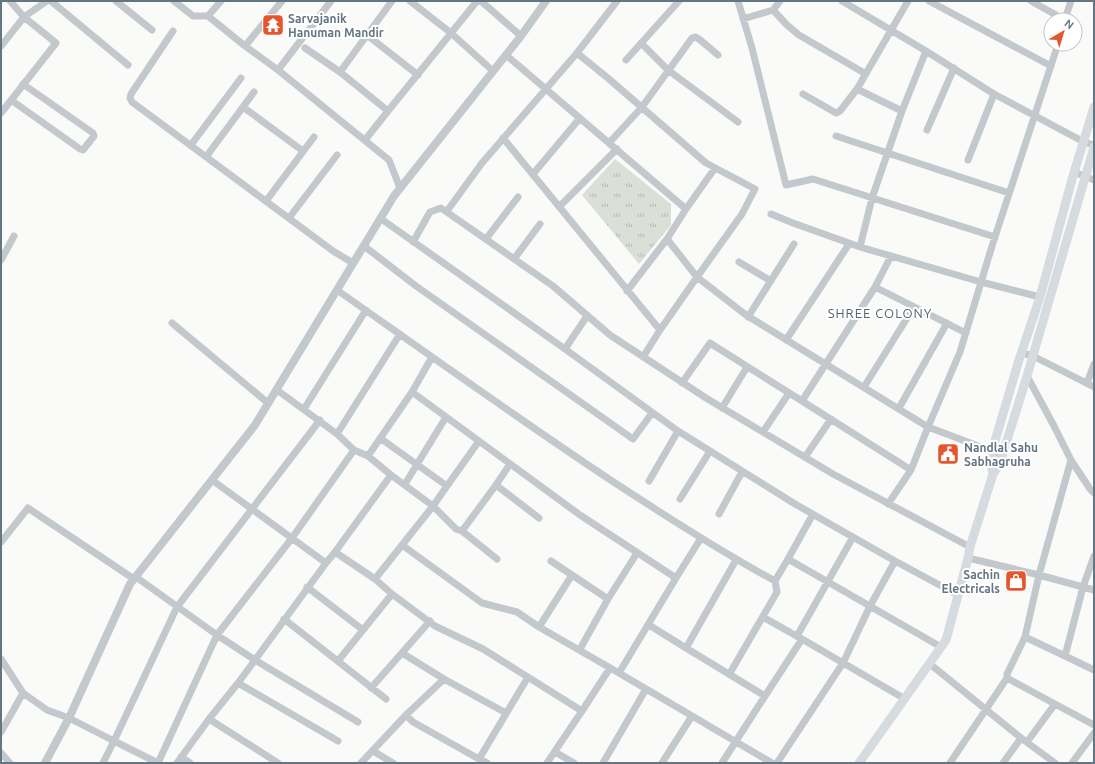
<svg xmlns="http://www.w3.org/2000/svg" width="1095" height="764" font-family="Ubuntu,sans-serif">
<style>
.park{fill:url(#park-tufts)}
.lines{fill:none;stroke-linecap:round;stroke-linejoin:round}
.minor{stroke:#c3c8cc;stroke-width:7}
.tertiary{stroke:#c3c8cc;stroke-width:8}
.secondary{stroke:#d6dbdf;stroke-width:9}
.labels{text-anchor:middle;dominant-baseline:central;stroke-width:4;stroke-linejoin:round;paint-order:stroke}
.poi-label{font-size:12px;font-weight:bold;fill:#657683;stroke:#fff;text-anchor:start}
.neighbourhood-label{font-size:13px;letter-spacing:1px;fill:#57646e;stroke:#fff}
</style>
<defs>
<pattern id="park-tufts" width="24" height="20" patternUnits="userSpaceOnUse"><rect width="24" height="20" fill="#dadfd7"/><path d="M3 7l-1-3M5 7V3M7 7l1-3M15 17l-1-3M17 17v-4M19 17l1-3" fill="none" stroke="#b4b9b4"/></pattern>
</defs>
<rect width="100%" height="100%" fill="#fafaf8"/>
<path class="park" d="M615,159L671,204V225L639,264L582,195Z"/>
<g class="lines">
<path class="minor" d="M51,1L128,65
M116,1L152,30
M174,1L193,16H208L245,46L278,70L389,160L400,188
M392,1L340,72L388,111L477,1
M410,1L451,33L493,71
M481,1L521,36
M617,1L577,53L609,79L706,163L755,189L742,214L697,277L746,315L928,427L911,470
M738,1L752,48L786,185L813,179L995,237
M842,1L926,51L994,94L1084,142L1094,145
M929,1L1051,66
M1031,1L1065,20
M773,10L787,25L799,35L866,74
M208,16L221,1
M743,19L773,10L780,1
M1065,19L1071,1
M173,31L131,94L130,98L132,102L333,251L353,263
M367,35L418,75
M641,43L668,70L738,122
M1,46L24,17L10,1
M245,46L282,1
M305,48L340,72
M626,60L679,1
M278,70L331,1
M857,89L902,111L926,51
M803,94L836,113L840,111L857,89L908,1
M11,100L80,149L83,150L94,136L93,133L23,84
M243,107L303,151
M902,111L872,198L860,247L981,282L1040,297
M1,113L56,43L24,17L47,1
M927,130L954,68
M836,136L1009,193
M503,138L660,330L697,277L667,239L686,209L506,55
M365,140L388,111
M609,143L642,107L692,38L695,37L699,39L718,55
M191,145L241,78
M206,157L254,92
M968,160L994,94
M1074,172L1094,180
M533,174L580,118
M266,201L314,137
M560,206L617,149
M686,209L715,168
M447,211L482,163L577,53
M771,214L793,223L860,247
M289,218L337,155
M380,218L565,349L678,431L795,504L895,561L958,595
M486,239L518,197
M413,242L430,212L441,208L553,286L610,335L706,398L833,474L970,547
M364,246L416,286L633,439L652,413
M514,259L540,224
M1,260L14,236
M739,262L771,281
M875,287L966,333
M337,290C425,352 513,415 603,475C659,512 716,549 775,581L788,559
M627,291L667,239
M748,317L794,244
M172,323L268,403
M400,334L337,434L354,450L368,456L412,392L580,515L676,578L701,538
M786,340L849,244
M565,349L587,316
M1022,353L1033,356L1094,387
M643,357L660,330
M1027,376L1054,426L1071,460L1090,489L1094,493
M682,383L710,343L802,401
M1087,383L1094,364
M864,387L914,307
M277,390L337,434
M412,392L432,357
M722,408L747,367
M899,408L947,323
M304,409L366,310
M763,432L789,393
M380,438L447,486L479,441
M1002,455L928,427L960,352L992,246L1058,44
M805,457L831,419
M1071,460L1039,575L1025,637L1065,656L1083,587L1094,556
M510,464L496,485L539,518
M212,480L326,563L335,552L375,579L433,506L391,475L368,456
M649,481L678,431
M405,484L446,417
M447,486L433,506L456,529L462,531L497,559
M680,499L710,451
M888,504L911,470L802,401L875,287L891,256
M719,514L742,472
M813,514L788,559L941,647
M462,531L496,485
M1,542L28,508L134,579
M402,545L482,603L517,612L539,627L619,673
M335,552L391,475
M968,558L1039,575L1094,590
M551,561L608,599L637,553
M326,563L255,660L358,722
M136,577L217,635L255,660L238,683L338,741
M676,578L619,673L772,763
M375,579L392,594L435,626L483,649L582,711L610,668
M307,587L363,630L392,594
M763,617L800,638
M284,619L386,699
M649,625L686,648L736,560
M539,627L572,575
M797,636L853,537
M1025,637L1007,674V678L1055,704
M686,648L765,696L802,639L905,699
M580,649L608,599
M1065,656L1094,670
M1,659L23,693L47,710L69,718L114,741L177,607L320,420
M338,661L363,630
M930,664L1021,738L1055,763
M730,673L777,592L775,581
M444,679L506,713
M238,683L209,719L278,763
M371,688L430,621
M406,715L413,722L479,759
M1,732L23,693
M1027,742L1055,704L1094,725
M373,751L393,763
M555,752L574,763
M1,753L10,763
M181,757L190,763
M103,763L114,741L158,763L217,635L292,538L354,450
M177,763L209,719
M361,763L406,715L444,679L402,653
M487,763L479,759L528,677
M547,763L582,711
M603,763L646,689
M662,763L692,716
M722,763L765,696
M777,763L843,663L870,606L895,561
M950,763L1007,678
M1003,763L1021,738
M1072,763L1094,733"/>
<path class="tertiary" d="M45,763L69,718L130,584L255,425L394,196L521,36L546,1"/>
<path class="secondary" d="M993,474L990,459L992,451L1019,360L1040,297L1073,176L1094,107
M859,763L946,640L968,558L970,547L993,474L1000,463L1027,376L1094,147"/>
</g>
<defs>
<g id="temple-square" transform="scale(1.15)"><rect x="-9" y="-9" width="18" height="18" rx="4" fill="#e4572e" stroke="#fff"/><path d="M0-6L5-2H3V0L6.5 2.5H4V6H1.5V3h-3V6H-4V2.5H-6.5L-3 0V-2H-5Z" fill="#fff"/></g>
<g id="civic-square" transform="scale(1.15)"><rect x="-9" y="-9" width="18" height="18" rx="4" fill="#e4572e" stroke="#fff"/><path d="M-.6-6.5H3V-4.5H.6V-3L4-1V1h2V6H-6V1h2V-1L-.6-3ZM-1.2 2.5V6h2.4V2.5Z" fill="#fff"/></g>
<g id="shop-square" transform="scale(1.15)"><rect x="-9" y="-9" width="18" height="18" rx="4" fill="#e4572e" stroke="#fff"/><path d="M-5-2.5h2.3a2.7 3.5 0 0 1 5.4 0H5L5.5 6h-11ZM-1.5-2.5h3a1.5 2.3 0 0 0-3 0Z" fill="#fff"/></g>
</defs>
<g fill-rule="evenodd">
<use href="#temple-square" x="273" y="25"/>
<use href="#civic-square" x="948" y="454"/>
<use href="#shop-square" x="1016" y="581"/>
</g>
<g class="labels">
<g class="poi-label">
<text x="288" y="18">Sarvajanik<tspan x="288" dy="14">Hanuman Mandir</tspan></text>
<text x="964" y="447">Nandlal Sahu<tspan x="964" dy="14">Sabhagruha</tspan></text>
<text x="1000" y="574" text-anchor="end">Sachin<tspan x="1000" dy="14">Electricals</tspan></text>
</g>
<g class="neighbourhood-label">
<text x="880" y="313">SHREE COLONY</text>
</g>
</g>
<rect width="1095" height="764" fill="none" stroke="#657683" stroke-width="4"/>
<g transform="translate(1063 32) rotate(38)"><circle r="19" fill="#ffffff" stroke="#c1c8cd"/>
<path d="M0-3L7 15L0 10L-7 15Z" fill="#e4572e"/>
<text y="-6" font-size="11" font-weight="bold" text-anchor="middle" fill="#657683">N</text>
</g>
</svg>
